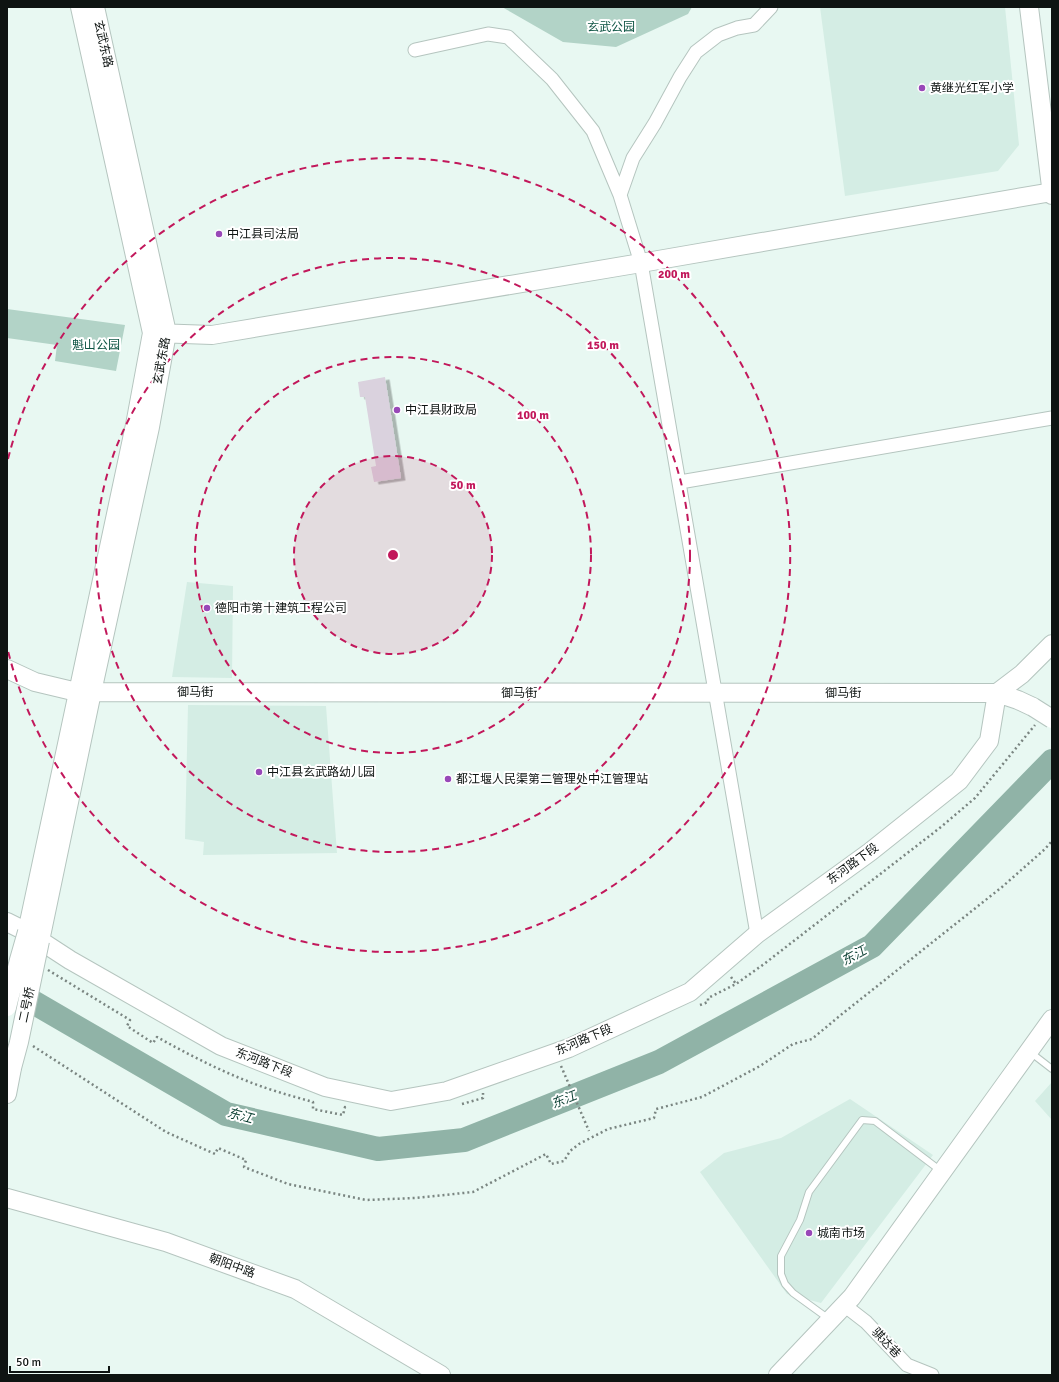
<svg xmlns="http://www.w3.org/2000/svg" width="1059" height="1382" font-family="Signika,'Noto Sans SC',sans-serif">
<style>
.built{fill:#d4ede4}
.green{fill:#b2d3c7}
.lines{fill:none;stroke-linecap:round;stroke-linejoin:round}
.river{stroke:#90b3a7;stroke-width:24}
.building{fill:#dad2de;filter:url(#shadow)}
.lane-casing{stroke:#b5c5bf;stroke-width:8}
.street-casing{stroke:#b5c5bf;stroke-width:15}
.secondary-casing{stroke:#b5c5bf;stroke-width:20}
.path{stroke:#7a8581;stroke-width:2.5;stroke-dasharray:2 3;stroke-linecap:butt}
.lane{stroke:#fff;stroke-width:6}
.street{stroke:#fff;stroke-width:13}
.secondary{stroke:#fff;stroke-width:18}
.secondary-bridge-casing{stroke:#b5c5bf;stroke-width:20;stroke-linecap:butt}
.secondary-bridge{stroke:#fff;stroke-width:18}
.ring{fill:none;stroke:#c2185b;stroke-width:2;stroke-dasharray:7 5}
.poi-dot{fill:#9848b8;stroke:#fff;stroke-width:1.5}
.labels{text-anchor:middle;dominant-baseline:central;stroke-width:4;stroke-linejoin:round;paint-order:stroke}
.park-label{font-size:12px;fill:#0c5342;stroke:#fff}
.street-label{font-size:12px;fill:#0e1412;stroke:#fff}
.poi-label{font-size:12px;fill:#0e1412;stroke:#fff;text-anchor:start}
.water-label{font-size:13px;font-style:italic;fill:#0a3e31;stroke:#fff}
.centre{fill:#c2185b;stroke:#fff;stroke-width:2}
.ring-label{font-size:12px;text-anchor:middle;font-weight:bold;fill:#c2185b;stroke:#fff;stroke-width:4;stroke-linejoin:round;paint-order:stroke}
</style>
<defs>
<filter id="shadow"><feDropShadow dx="4.5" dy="2.5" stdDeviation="0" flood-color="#0004"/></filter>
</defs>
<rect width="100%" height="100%" fill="#e8f8f2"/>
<path class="built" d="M820,7H1005L1019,145L998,171L845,196Z
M187,582L233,586L232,678L172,677Z
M188,705L326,706L337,853L203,855L204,842L185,839Z
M1052,1082V1120L1035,1101Z
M850,1099L933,1155L821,1303L787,1294L700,1172L724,1153L781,1138Z"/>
<path class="green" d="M502,7H692L688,14L616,47L563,42Z
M7,309L125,325L116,371L55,361L57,345L7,338Z"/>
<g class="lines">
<path class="river" d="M7,987L226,1114L378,1149L464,1140L659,1062L872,946L1052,761"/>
</g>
<path class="building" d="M385,377L401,478L374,482L371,467L376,466L365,397H360L358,382Z"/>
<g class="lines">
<g class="lane-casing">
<path id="lane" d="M1030,1052L1052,1069
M829,1319L793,1293L785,1284L781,1274V1256L800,1220L809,1192L862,1120L875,1121L941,1171"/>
</g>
<g class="street-casing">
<path id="street" d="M415,50L488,34L508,37L552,79L593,131L620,195L641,263L757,934
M620,195L633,158L655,123L680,77L696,52L718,35L737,28L754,25L771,7
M680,482L1052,418
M844,1305L866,1322L907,1365L932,1375"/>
</g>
<g class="secondary-casing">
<path id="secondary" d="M1029,7L1052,195
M155,333L212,335L641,263L1052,192
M7,669L35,682L77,692L997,693L1018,700L1033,707
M7,922L27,932L70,960L221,1046L325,1087L391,1101L447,1091L569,1048L690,992L757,934L870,852L959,781L989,741L997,693L1022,674L1052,644
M27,932L135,425L152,333L80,7
M40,941L92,692L150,427L167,333L95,7
M7,1094L12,1068
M7,1198L166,1242L295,1289L441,1375
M778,1375L852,1297L1052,1019"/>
</g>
<path class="path" d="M48,970L130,1020L127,1026L153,1043L157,1037C193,1057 230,1076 269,1089C284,1094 299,1098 313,1102V1109L343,1115L345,1107L347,1108
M731,977L736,984
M700,1005L708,1002V998L736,984L764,964L941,827L975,798L1035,725
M33,1046L166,1132L215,1154L218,1148L246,1160L244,1167L288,1184L366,1200L415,1198L473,1192L546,1154L551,1164L564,1161L570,1151L579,1144L608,1129L654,1118L656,1109L702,1097L760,1066L793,1044L812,1039L842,1014L1002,887L1045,849L1052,841
M561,1066L589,1131
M462,1104L483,1098V1093"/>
<use href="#lane" class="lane"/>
<use href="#street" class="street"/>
<use href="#secondary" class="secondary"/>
<g class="secondary-bridge-casing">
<path id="secondary-bridge" d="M1033,707L1052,719
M7,1007L19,960L27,932
M12,1068L19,1042L40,941"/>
</g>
<use href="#secondary-bridge" class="secondary-bridge"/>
</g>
<circle cx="393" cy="555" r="99" fill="#c2185b" fill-opacity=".12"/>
<g class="ring">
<circle cx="393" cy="555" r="99"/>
<circle cx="393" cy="555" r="198"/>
<circle cx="393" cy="555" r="297"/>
<path d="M8 459A397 397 0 1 1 8 651"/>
</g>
<g class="poi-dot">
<circle cx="922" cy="88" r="4"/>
<circle cx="219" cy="234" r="4"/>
<circle cx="397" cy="410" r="4"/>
<circle cx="207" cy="608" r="4"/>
<circle cx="259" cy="772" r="4"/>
<circle cx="448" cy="779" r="4"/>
<circle cx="809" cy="1233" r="4"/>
</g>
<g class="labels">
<g class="park-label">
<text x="611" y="27">玄武公园</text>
<text x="96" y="345">魁山公园</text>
</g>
<g class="street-label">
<text transform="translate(103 44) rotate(77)">玄武东路</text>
<text transform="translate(162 361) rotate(-80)">玄武东路</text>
<text x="195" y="692">御马街</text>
<text x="519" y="693">御马街</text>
<text x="843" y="693">御马街</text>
<text transform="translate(853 864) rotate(-36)">东河路下段</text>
<text transform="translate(27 1005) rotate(-78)">二号桥</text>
<text transform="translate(584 1040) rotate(-23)">东河路下段</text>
<text transform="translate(264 1063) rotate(21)">东河路下段</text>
<text transform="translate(232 1266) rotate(20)">朝阳中路</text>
<text transform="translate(886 1343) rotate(47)">骐达巷</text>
</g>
<g class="poi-label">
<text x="930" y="88">黄继光红军小学</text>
<text x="227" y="234">中江县司法局</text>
<text x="405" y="410">中江县财政局</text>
<text x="215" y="608">德阳市第十建筑工程公司</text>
<text x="267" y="772">中江县玄武路幼儿园</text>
<text x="456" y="779">都江堰人民渠第二管理处中江管理站</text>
<text x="817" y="1233">城南市场</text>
</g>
<g class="water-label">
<text transform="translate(854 956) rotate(-29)">东江</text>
<text transform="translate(564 1100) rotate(-22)">东江</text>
<text transform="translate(240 1116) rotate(15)">东江</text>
</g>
</g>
<circle cx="393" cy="555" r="6" class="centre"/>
<g class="ring-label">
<text x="674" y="278">200 m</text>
<text x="603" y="349">150 m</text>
<text x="533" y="419">100 m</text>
<text x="463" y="489">50 m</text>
</g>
<rect width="1059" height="1382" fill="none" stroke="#0e1412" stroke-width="16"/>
<path d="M10 1366v6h99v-6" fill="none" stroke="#0e1412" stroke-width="2"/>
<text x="16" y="1366" font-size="12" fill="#0e1412" stroke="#ffffff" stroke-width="3" paint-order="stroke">50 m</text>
</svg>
